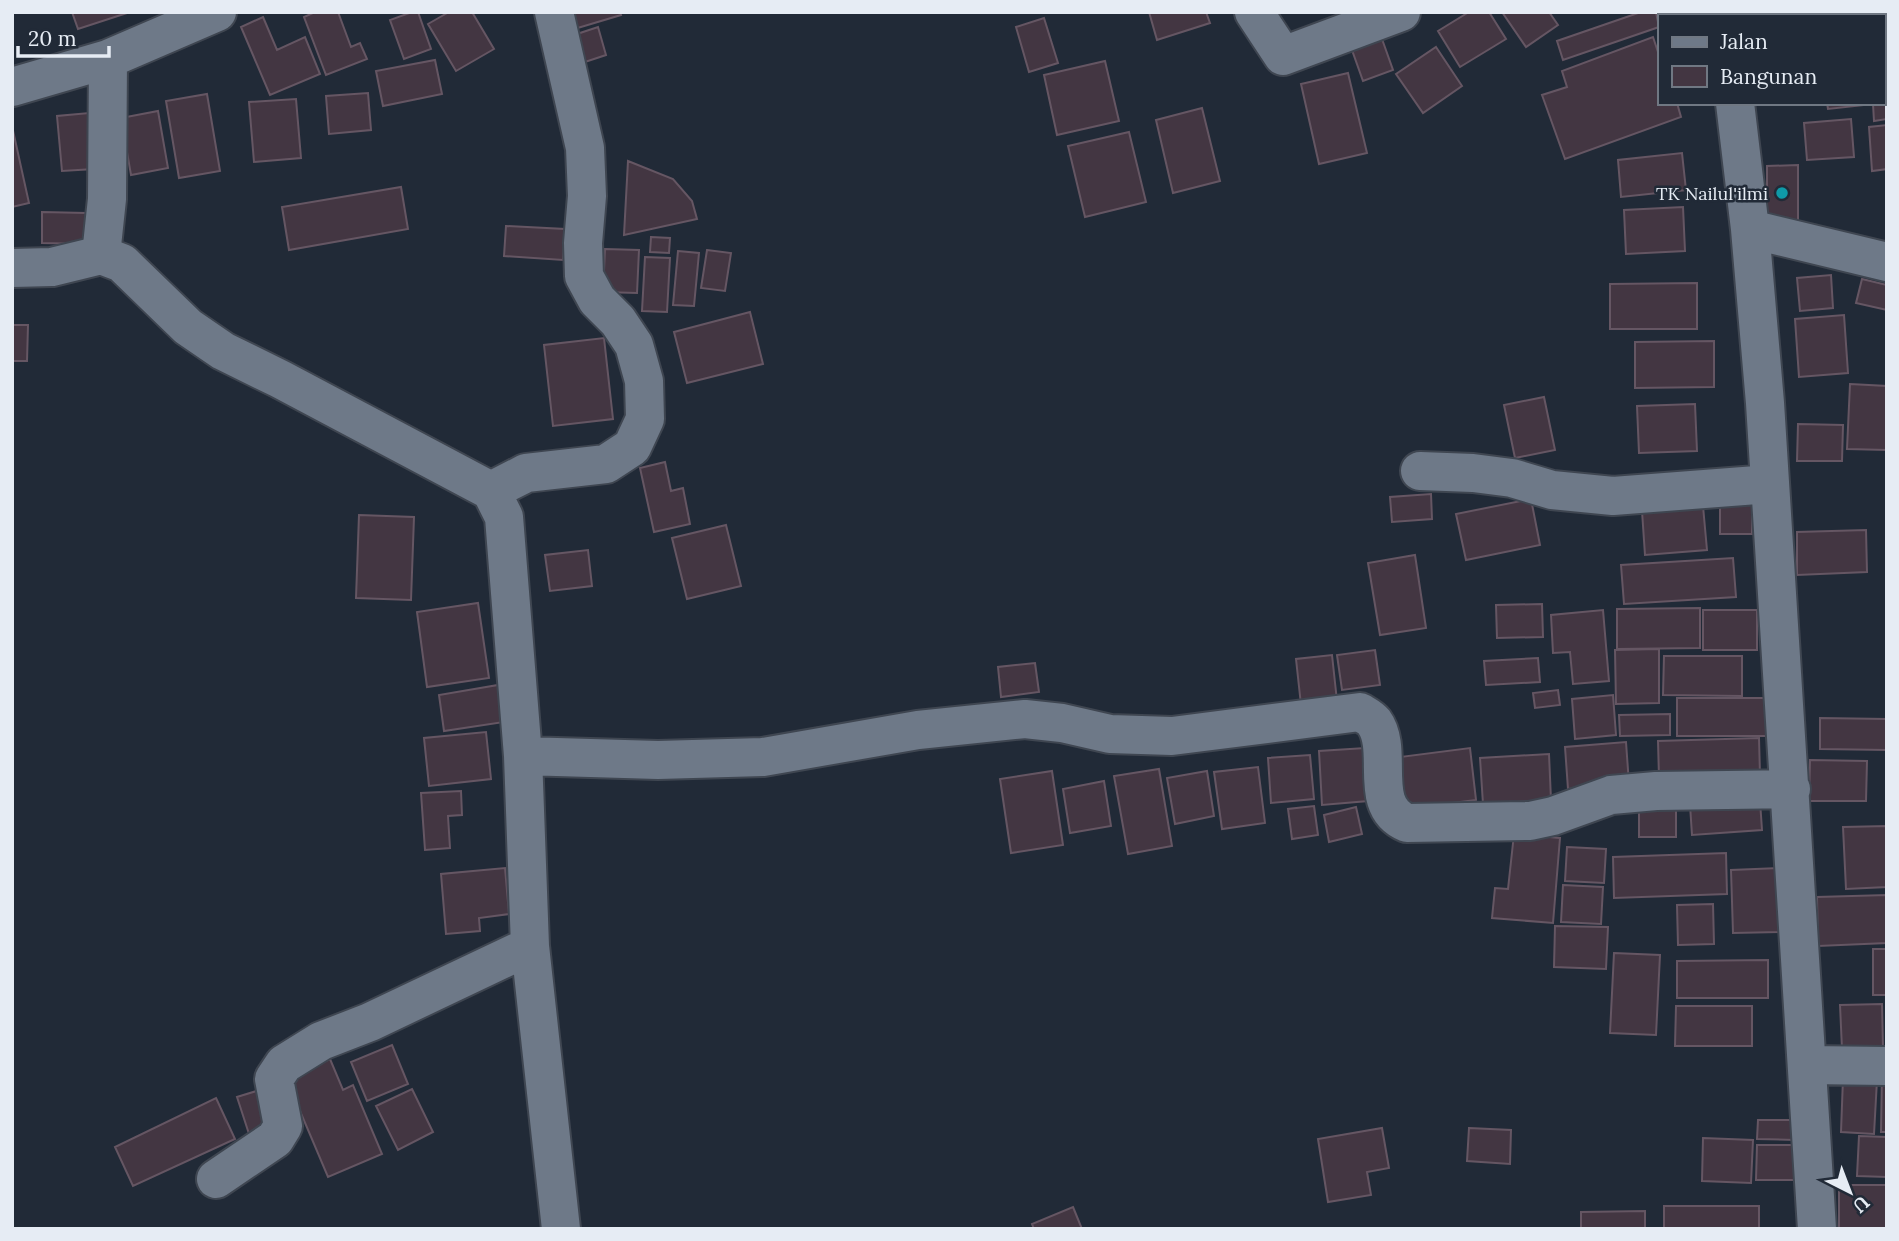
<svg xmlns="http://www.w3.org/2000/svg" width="1899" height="1241" font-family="Lora,serif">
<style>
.building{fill:#433642;stroke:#655663;stroke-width:2}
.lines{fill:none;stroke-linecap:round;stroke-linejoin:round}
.minor-casing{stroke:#3f4651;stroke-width:42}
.minor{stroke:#6e7988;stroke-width:38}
.culture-dot{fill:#0f9aa8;stroke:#212a37;stroke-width:2.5}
.labels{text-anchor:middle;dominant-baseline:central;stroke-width:5;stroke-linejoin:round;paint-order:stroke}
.poi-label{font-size:18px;fill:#e6ecf4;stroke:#212a37;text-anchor:end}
</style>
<rect width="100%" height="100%" fill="#212a37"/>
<path class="building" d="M72,12H126L127,13L78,29Z
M315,12H338L351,47L360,43L367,59L326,75L304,17Z
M412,12H418L431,49L404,59L390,20Z
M449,12H472L494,49L456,71L428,24Z
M566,12H620L621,15L571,30Z
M1149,12H1206L1210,23L1157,40Z
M1469,12H1489L1506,39L1460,67L1438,31Z
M1502,12H1549L1558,25L1526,47Z
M1641,12H1656L1659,27L1563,60L1557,41Z
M263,17L277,50L305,37L320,74L270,95L241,27Z
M1044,18L1058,63L1029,72L1016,27Z
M598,27L606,55L585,62L577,34Z
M1653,37L1659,55V103H1677L1681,117L1565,159L1542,95L1567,87L1562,71Z
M1382,39L1393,70L1363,81L1352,50Z
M1883,46H1887V119L1874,121L1873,104L1828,109L1827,103H1883Z
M1436,47L1462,86L1423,113L1396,74Z
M435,60L442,94L383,106L376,71Z
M1105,61L1119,121L1057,135L1044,75Z
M1348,73L1367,153L1319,164L1301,84Z
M368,93L371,130L329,134L326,96Z
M207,94L220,171L179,178L166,101Z
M296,99L301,158L254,162L249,102Z
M1202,108L1220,181L1173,193L1156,120Z
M158,111L168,168L131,175L121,118Z
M89,113L94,169L62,171L57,116Z
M1851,119L1854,157L1807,160L1804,123Z
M1887,125V169L1872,171L1869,127Z
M12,126L29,203L12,207Z
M1129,132L1146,202L1085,217L1068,146Z
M1682,153L1686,190L1621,197L1618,160Z
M628,161L673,179L692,201L697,219L624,235Z
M1798,165V221L1767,222V166Z
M401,187L408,229L289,250L282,207Z
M1683,207L1685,251L1626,254L1624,210Z
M42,212L86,213L85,244L42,243Z
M506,226L565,229L563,260L504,256Z
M651,237L670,238L669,253L650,252Z
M605,249L639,250L637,293L603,292Z
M707,250L731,253L725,291L701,288Z
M678,251L699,253L694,306L673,305Z
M645,257L670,258L667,312L642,311Z
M1831,275L1833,308L1800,311L1797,278Z
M1862,279L1887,285V310L1856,303Z
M1697,283V329H1610V284Z
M750,312L763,364L687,383L674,332Z
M1844,315L1848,373L1799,377L1795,319Z
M12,325H28L27,361H12Z
M604,338L613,419L553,426L544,345Z
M1714,341V387L1635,388V342Z
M1850,384L1887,386V450L1847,449Z
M1544,397L1555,450L1515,458L1504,405Z
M1695,404L1697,451L1639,453L1637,406Z
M1798,424L1843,425L1842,461H1797Z
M665,462L671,491L683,488L690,524L654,532L640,468Z
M1752,493V534H1720V494Z
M1431,494L1432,519L1392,522L1390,497Z
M1531,499L1540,545L1466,560L1456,514Z
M1703,506L1707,550L1645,555L1642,511Z
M359,515L414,517L411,600L356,598Z
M726,525L741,586L687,599L672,538Z
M1866,530L1867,572L1797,575V532Z
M588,550L592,586L550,591L545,555Z
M1415,555L1426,628L1380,635L1368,563Z
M1733,558L1736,597L1624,604L1621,565Z
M478,603L489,678L427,687L417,612Z
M1542,604L1543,637L1497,638L1496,605Z
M1700,608V648L1617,649V609Z
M1603,610L1609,681L1573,684L1570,652L1553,653L1551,615Z
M1703,610H1757V650H1703Z
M1659,649V703L1616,704L1615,650Z
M1375,650L1380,685L1342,690L1337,655Z
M1332,655L1337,701L1301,705L1296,659Z
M1664,656H1742V696L1663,695Z
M1538,658L1540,682L1486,685L1484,661Z
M1035,663L1039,692L1001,697L998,667Z
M498,685L504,722L444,731L439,695Z
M1558,690L1560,705L1535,708L1533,693Z
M1613,695L1616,735L1575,739L1572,699Z
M1677,698H1767V736H1677Z
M1670,714V735L1620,736L1619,715Z
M1820,718L1887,719V750L1820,749Z
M486,732L491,779L429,786L424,738Z
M1759,738L1760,775L1659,778L1658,741Z
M1626,742L1629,784L1568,789L1565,747Z
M1365,748L1368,801L1322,805L1319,751Z
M1470,748L1476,800L1405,809L1400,757Z
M1549,754L1551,800L1483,804L1480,758Z
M1310,755L1314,799L1271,803L1268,758Z
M1810,760L1867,761L1866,801H1809Z
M1258,767L1265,823L1222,829L1214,772Z
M1159,769L1172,846L1128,854L1114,776Z
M1052,771L1063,845L1011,853L1000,779Z
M1207,771L1214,816L1175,824L1167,778Z
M1104,781L1111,826L1070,833L1063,789Z
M461,791L462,815L448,816L450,848L425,850L421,793Z
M1760,801L1762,830L1692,835L1690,805Z
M1676,803V837H1639V804Z
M1314,806L1318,835L1292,839L1288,809Z
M1356,807L1362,834L1329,842L1324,815Z
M1887,826V887L1846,889L1843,827Z
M1514,834L1560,838L1553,923L1492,918L1495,888L1508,889Z
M1567,847L1606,849L1604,883L1565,881Z
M1726,853L1727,894L1614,898L1613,857Z
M505,868L509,914L479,918L480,931L446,934L441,874Z
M1779,868L1780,932L1733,933L1731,870Z
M1563,885L1603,887L1601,924L1561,922Z
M1887,895V943L1818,946L1817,897Z
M1713,904L1714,944L1678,945L1677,905Z
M1555,926L1608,927L1606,969L1554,967Z
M1873,949H1887V995H1873Z
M1614,953L1660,955L1656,1035L1610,1033Z
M1768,960V998H1677V961Z
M1882,1004L1883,1048L1842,1049L1840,1005Z
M1676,1006H1752V1046H1675Z
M392,1045L408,1084L367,1101L351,1062Z
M330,1059L343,1090L353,1085L382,1154L328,1177L286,1078Z
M1882,1074H1887V1132H1881Z
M1843,1078L1877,1080L1874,1134L1841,1132Z
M263,1089L276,1128L250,1137L237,1097Z
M412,1089L433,1132L398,1150L376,1106Z
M216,1098L235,1139L133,1186L115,1147Z
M1758,1120H1796L1795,1140L1757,1139Z
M1382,1128L1389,1168L1367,1172L1371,1195L1328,1202L1318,1139Z
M1469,1128L1511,1130L1510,1164L1467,1161Z
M1859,1136L1887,1137V1177L1857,1176Z
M1703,1138L1753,1140L1751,1183L1702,1181Z
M1757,1145H1795L1794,1180H1756Z
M1839,1185H1887V1229H1839Z
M1664,1206H1759V1229H1664Z
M1073,1207L1082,1229H1034L1032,1224Z
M1645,1211V1229H1581V1212Z"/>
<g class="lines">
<g class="minor-casing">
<path id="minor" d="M554,12L585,148L587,196L583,243L584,276L597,300L618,321L634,345L644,381L645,419L632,447L606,464L526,473L491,491L504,517L523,756L530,946L561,1229
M1254,12L1283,56L1401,12
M1727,12V16
M12,87L108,59L217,12
M1735,103L1750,229L1765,403L1817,1229
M1750,229L1887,262
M101,255L107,199L108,59
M12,268L52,267L101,255L122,263L188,327L223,351L280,379L491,491
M1420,471L1473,473L1512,478L1552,490L1613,496L1770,484
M523,756L658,760L763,757L918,730L1025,719L1062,723L1110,734L1172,736L1360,712C1365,715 1371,718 1374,722C1395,751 1366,806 1407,823L1530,821L1553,816L1611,795L1656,791L1791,789
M1809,1065L1887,1066
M216,1179L275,1139L283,1126L274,1079L284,1064L321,1041L370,1022L530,946"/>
</g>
<use href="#minor" class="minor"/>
</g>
<circle class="culture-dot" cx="1782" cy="193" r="7"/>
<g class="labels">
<g class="poi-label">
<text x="1768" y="193">TK Nailul'ilmi</text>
</g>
</g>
<rect width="1899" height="1241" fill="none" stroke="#e6ecf4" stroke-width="28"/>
<rect x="1658" y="14" width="228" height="91" fill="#212a37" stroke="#707883" stroke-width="2"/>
<rect x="1672" y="37" width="35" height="10" fill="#6e7988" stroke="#707883" stroke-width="2"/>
<text x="1720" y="49" font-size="21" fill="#e6ecf4">Jalan</text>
<rect x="1672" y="66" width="35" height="21" fill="#433642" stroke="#707883" stroke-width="2"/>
<text x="1720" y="84" font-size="21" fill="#e6ecf4">Bangunan</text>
<g transform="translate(1850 1192) rotate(138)" stroke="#212a37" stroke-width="5" paint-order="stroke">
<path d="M0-5L12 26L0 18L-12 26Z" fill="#e6ecf4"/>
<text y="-10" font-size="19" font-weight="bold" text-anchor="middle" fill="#e6ecf4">U</text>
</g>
<path d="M18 46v10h91v-10" fill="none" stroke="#e6ecf4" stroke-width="3.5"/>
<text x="28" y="46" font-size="21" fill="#e6ecf4" stroke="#212a37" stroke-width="5" paint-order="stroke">20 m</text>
</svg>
